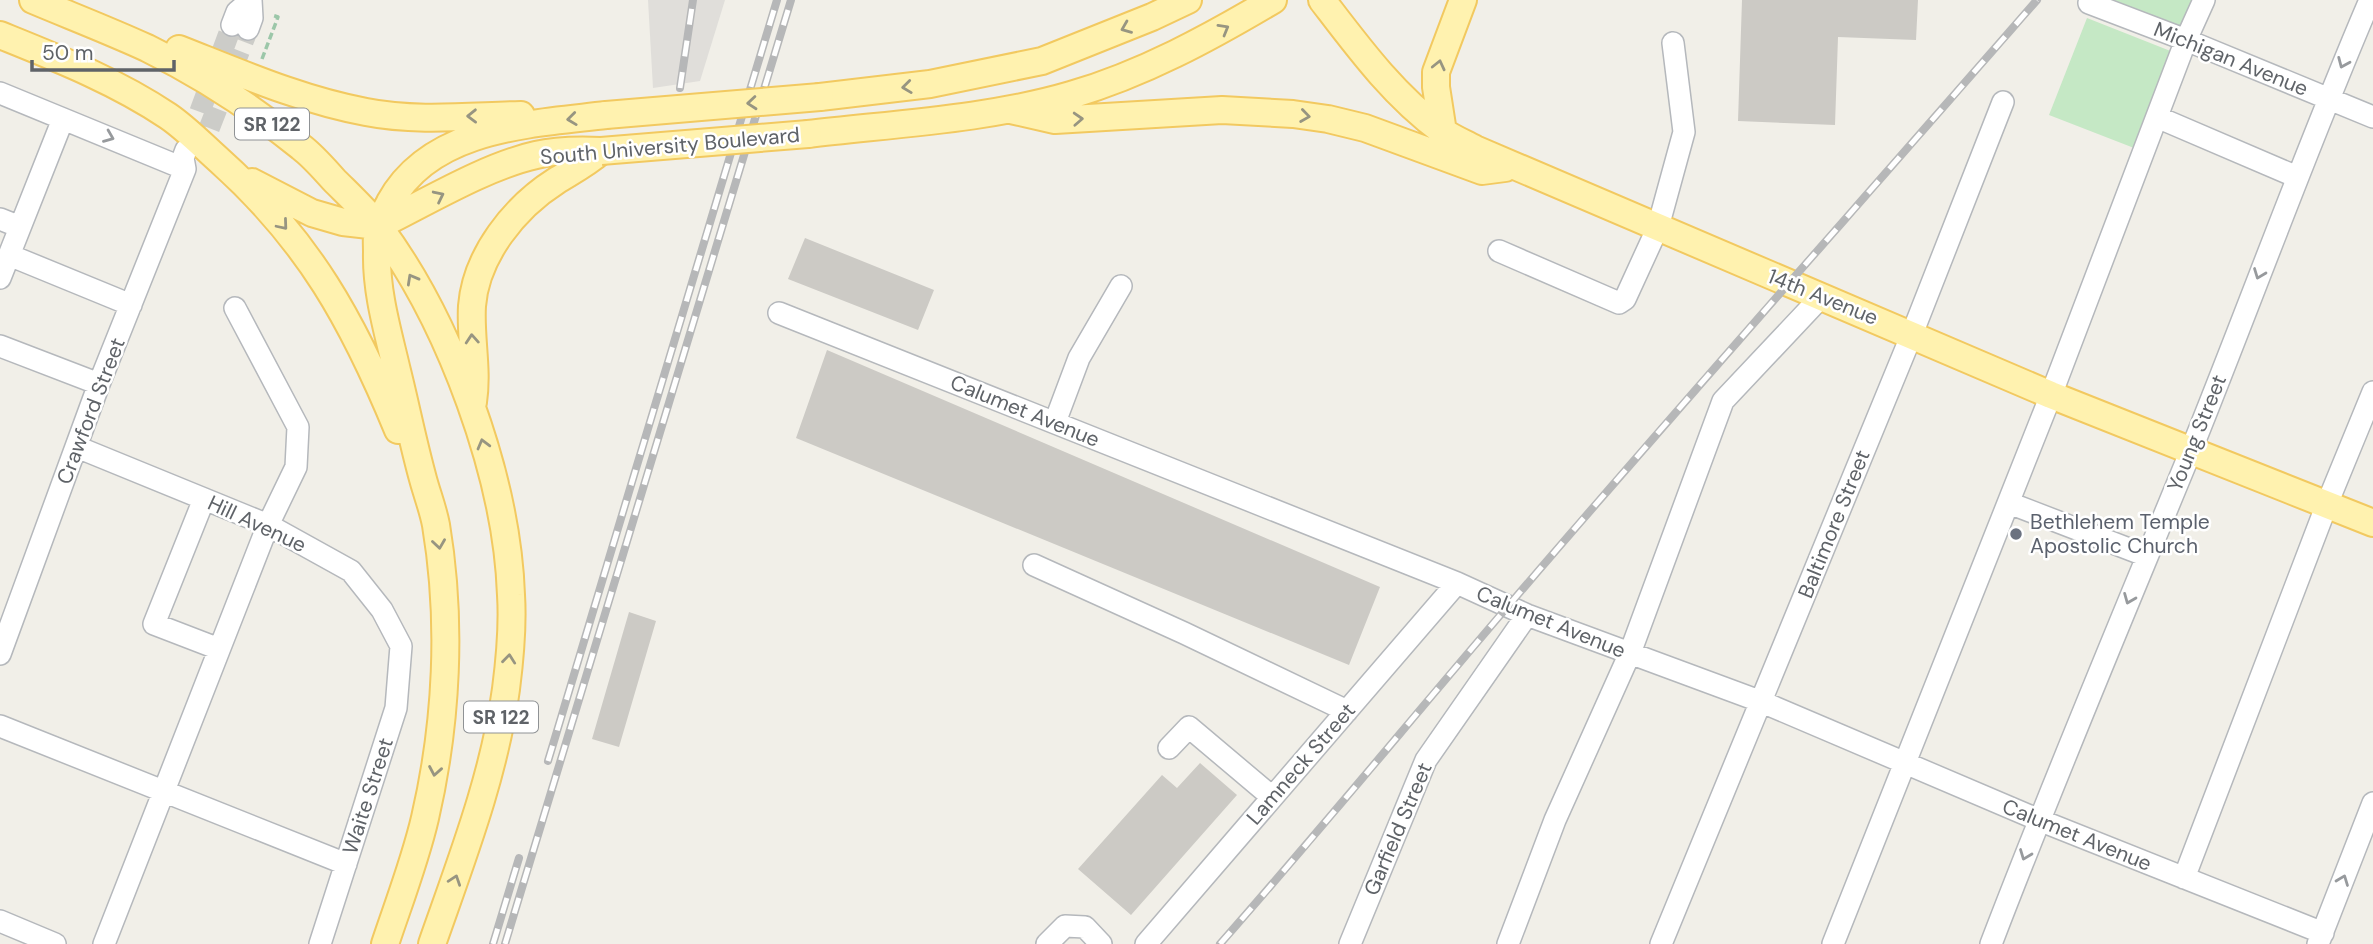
<svg xmlns="http://www.w3.org/2000/svg" width="2373" height="944" font-family="'DM Sans',sans-serif">
<style>
.industrial{fill:#e0deda}
.green{fill:#c5e8c5}
.building{fill:#cccac5}
.lines{fill:none;stroke-linecap:round;stroke-linejoin:round}
.minor-tunnel{stroke:#ccccc8;stroke-width:21;stroke-dasharray:21 10;stroke-linecap:butt}
.minor-casing{stroke:#b5b8bc;stroke-width:24}
.major-casing{stroke:#f2c960;stroke-width:30}
.path{stroke:#9cc7a9;stroke-width:3.5;stroke-dasharray:7 3.5;stroke-linecap:butt}
.minor{stroke:#fff;stroke-width:21}
.major{stroke:#fff2af;stroke-width:26}
.rail-casing{stroke:#b6b7b8;stroke-width:8}
.rail{stroke:#fff;stroke-width:5;stroke-dasharray:16;stroke-linecap:butt}
.major-bridge-casing{stroke:#f2c960;stroke-width:30;stroke-linecap:butt}
.major-bridge{stroke:#fff2af;stroke-width:26}
.oneway{stroke:#979581}
.oneway2{stroke:#979a9d}
.worship-dot{fill:#6b7280;stroke:#fff;stroke-width:2.5}
.labels{text-anchor:middle;dominant-baseline:central;stroke-width:5;stroke-linejoin:round;paint-order:stroke}
.shield{fill:#fff;stroke:#8f9295;stroke-width:2}
.shield-label{font-size:19px;font-weight:bold;fill:#5f6368}
.street-label{font-size:21px;fill:#5f6368;stroke:#fff}
.worship-label{font-size:21px;fill:#5b616d;stroke:#fff;text-anchor:start}
</style>
<rect width="100%" height="100%" fill="#f1efe8"/>
<path class="industrial" d="M648,0H725L700,81L653,88Z"/>
<path class="green" d="M2090,0H2204L2186,40Z
M2087,18L2173,52L2134,148L2049,115Z"/>
<path class="building" d="M1742,0H1918L1916,40L1838,37L1835,125L1738,121Z
M805,238L934,290L918,330L788,279Z
M827,350L1380,587L1349,665L796,438Z
M629,612L656,621L619,747L592,739Z
M1200,763L1237,795L1131,915L1078,869L1162,775L1177,788Z"/>
<g class="lines">
<path class="minor-tunnel" d="M189,141L232,25
M198,157L248,29"/>
<g class="minor-casing">
<path id="minor" d="M2089,3L2186,40L2373,117
M232,25L237,12L250,1
M248,29L252,18L251,0
M0,93L185,169
M2157,117L2297,177
M0,219L20,227
M1499,251L1619,303L1625,299L1658,227L1684,132L1673,43
M9,255L131,305
M0,278L63,119
M779,313L1457,583L1527,615L1762,702L2039,820L2323,933
M0,346L99,384
M1055,422L1079,358L1121,286
M77,447L268,525L351,571L382,610L401,646L396,708L320,944
M204,499L154,624L219,649
M2009,503L2147,556
M1034,565L1184,633L1347,711
M0,654L99,384L185,169L183,158L186,150
M0,726L346,864
M1169,748L1189,727L1272,797
M2184,878L2327,504L2373,392
M0,921L55,944
M104,944L268,525L296,467L298,427L235,308
M1047,944L1065,926L1085,927L1101,944
M1146,944L1457,583
M1350,944L1426,760L1527,615
M1508,944L1555,820L1630,653L1723,401L1821,297
M1661,944L1912,334L2003,102
M1833,944L2051,395L2186,40L2204,0
M1991,944C2054,779 2123,616 2190,453C2251,302 2306,149 2370,0
M2318,944L2373,803"/>
</g>
<g class="major-casing">
<path id="major" d="M33,0C71,16 110,31 147,48C202,75 254,109 301,147C313,156 324,169 334,180C349,195 366,211 379,227C450,322 507,477 511,595C513,626 510,658 506,689C494,777 461,861 432,944
M1322,0C1358,47 1393,95 1442,131C1452,138 1464,143 1475,149L2051,395L2373,523
M0,35C57,58 116,81 168,116C187,129 203,146 220,161C309,241 353,321 398,430
M179,49C240,73 301,100 366,112C416,122 471,116 521,115
M820,97L930,84L1042,61L1152,17L1188,0
M1011,110L1055,120L1222,110L1293,114L1328,119L1365,128L1482,171L1505,168
M1443,132L1436,87V72L1463,0
M808,134C892,124 990,119 1071,95C1143,74 1209,38 1273,0
M252,182L312,213L343,222L378,226
M378,226C425,203 486,166 536,155C557,150 579,150 601,151
M473,402C478,369 470,338 472,306C476,255 515,207 556,181C572,171 586,164 601,151
M385,944C399,902 415,861 425,818C447,723 452,621 436,525C433,509 427,494 423,479C413,443 406,407 397,371C388,332 376,293 377,252C377,244 376,233 378,225C380,218 387,209 390,202C431,127 531,124 606,115"/>
</g>
<path class="path" d="M262,59L278,17L272,15"/>
<use href="#minor" class="minor"/>
<use href="#major" class="major"/>
<g class="rail-casing">
<path id="rail" d="M680,88L693,0
M548,761L777,0
M493,944L519,858
M505,944L791,0
M1220,944C1318,833 1412,718 1509,605C1683,402 1861,202 2037,0"/>
</g>
<use href="#rail" class="rail"/>
<g class="major-bridge-casing">
<path id="major-bridge" d="M606,115L820,97
M601,151L808,134"/>
</g>
<use href="#major-bridge" class="major-bridge"/>
</g>
<defs><path id="oneway-chevron" d="M-2-3.5L2.5 0L-2 3.5" fill="none" stroke-width="1.6" stroke-linecap="round" stroke-linejoin="round" transform="scale(1.75)"/></defs>
<g class="oneway">
<use href="#oneway-chevron" transform="translate(1126 28) rotate(158)"/>
<use href="#oneway-chevron" transform="translate(1224 29) rotate(-30)"/>
<use href="#oneway-chevron" transform="translate(1439 65) rotate(-77)"/>
<use href="#oneway-chevron" transform="translate(907 87) rotate(173)"/>
<use href="#oneway-chevron" transform="translate(752 103) rotate(175)"/>
<use href="#oneway-chevron" transform="translate(472 116) rotate(179)"/>
<use href="#oneway-chevron" transform="translate(1305 116) rotate(8)"/>
<use href="#oneway-chevron" transform="translate(572 119) rotate(173)"/>
<use href="#oneway-chevron" transform="translate(1078 119) rotate(-3)"/>
<use href="#oneway-chevron" transform="translate(439 196) rotate(-26)"/>
<use href="#oneway-chevron" transform="translate(283 225) rotate(50)"/>
<use href="#oneway-chevron" transform="translate(412 279) rotate(-119)"/>
<use href="#oneway-chevron" transform="translate(472 339) rotate(-94)"/>
<use href="#oneway-chevron" transform="translate(483 444) rotate(-105)"/>
<use href="#oneway-chevron" transform="translate(439 544) rotate(82)"/>
<use href="#oneway-chevron" transform="translate(509 659) rotate(-84)"/>
<use href="#oneway-chevron" transform="translate(435 771) rotate(100)"/>
<use href="#oneway-chevron" transform="translate(455 880) rotate(-71)"/>
</g>
<g class="oneway2">
<use href="#oneway-chevron" transform="translate(2343 63) rotate(113)"/>
<use href="#oneway-chevron" transform="translate(109 137) rotate(22)"/>
<use href="#oneway-chevron" transform="translate(2259 274) rotate(111)"/>
<use href="#oneway-chevron" transform="translate(2129 599) rotate(112)"/>
<use href="#oneway-chevron" transform="translate(2025 855) rotate(111)"/>
<use href="#oneway-chevron" transform="translate(2343 880) rotate(-69)"/>
</g>
<circle class="worship-dot" cx="2016" cy="534" r="7"/>
<g class="labels">
<g class="shield">
<rect x="235" y="108.5" width="74" height="31" rx="5"/>
<rect x="464" y="701.5" width="74" height="31" rx="5"/>
</g>
<g class="shield-label">
<text x="272" y="124">SR 122</text>
<text x="501" y="717">SR 122</text>
</g>
<g class="street-label">
<text transform="translate(2231 59) rotate(22)">Michigan Avenue</text>
<text transform="translate(670 146) rotate(-5)">South University Boulevard</text>
<text transform="translate(1823 297) rotate(22)">14th Avenue</text>
<text transform="translate(91 411) rotate(-69)">Crawford Street</text>
<text transform="translate(1025 411) rotate(22)">Calumet Avenue</text>
<text transform="translate(2197 433) rotate(-68)">Young Street</text>
<text transform="translate(257 524) rotate(25)">Hill Avenue</text>
<text transform="translate(1834 524) rotate(-68)">Baltimore Street</text>
<text transform="translate(1551 622) rotate(22)">Calumet Avenue</text>
<text transform="translate(1301 764) rotate(-49)">Lamneck Street</text>
<text transform="translate(368 796) rotate(-72)">Waite Street</text>
<text transform="translate(1398 829) rotate(-67)">Garfield Street</text>
<text transform="translate(2077 835) rotate(22)">Calumet Avenue</text>
</g>
<g class="worship-label">
<text x="2030" y="522">Bethlehem Temple<tspan x="2030" dy="24">Apostolic Church</tspan></text>
</g>
</g>
<path d="M32 60v10h142v-10" fill="none" stroke="#5f6368" stroke-width="3.5"/>
<text x="42" y="60" font-size="21" fill="#5f6368" stroke="#ffffff" stroke-width="5" paint-order="stroke">50 m</text>
</svg>
